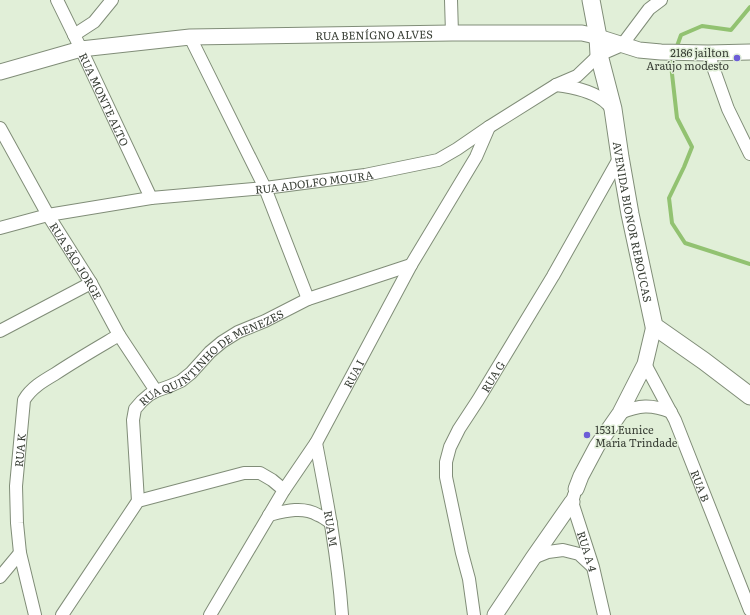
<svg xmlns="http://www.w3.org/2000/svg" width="750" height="615" font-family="Literata,serif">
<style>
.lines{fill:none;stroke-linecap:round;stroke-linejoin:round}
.stream{stroke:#92c271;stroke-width:4}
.minor-casing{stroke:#808d78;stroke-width:14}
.tertiary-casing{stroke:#808d78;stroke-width:17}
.secondary-casing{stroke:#808d78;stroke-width:19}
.minor{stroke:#fff;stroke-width:12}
.tertiary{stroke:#fff;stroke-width:15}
.secondary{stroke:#fff;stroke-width:17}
.poi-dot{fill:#6c5dd7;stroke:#e1efd8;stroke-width:1.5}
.labels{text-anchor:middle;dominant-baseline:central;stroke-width:3;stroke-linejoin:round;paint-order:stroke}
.street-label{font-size:11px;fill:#383e35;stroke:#e1efd8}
.poi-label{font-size:11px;fill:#383e35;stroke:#e1efd8;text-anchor:end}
</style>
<rect width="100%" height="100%" fill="#e1efd8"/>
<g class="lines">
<path class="stream" d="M676,49L681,35L702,26L731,30L750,7
M674,55L671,65L677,118L692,147L684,167L669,198L672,223L685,243L750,264"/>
<g class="minor-casing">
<g id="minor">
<path id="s1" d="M57,0L81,49L151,198"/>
<path d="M451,0L452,33"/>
<path d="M74,35L94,22L112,0"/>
<path d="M190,37L265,188L308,299"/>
<path d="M708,53L728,109L750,154"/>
<path d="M556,85C572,87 590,90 603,100C606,102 609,106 613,109"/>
<path id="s2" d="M0,128L48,215L91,283L119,335L156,391"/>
<path id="s3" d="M0,228L48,215L151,198L265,188L365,175L438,160L457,149L489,127L556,85L577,76L599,55L622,45L649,9L661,0"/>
<path d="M0,331L91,283"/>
<path id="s4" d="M645,364L675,420L750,610"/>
<path d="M620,413C639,405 651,404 671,412"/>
<path id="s5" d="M316,443C327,500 338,557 342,615"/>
<path id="s6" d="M574,495L572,502L593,567L604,615"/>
<path id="s7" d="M138,501L133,420L135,409L142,401L149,395L156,391L170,386L181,381L191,373L210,352L222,342L238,332L265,321L308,299L411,265"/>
<path d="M269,515C285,511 303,506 318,515C323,517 327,520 331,523"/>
<path d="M533,558L548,552L563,550L579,554L592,566"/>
<path d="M0,577L20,553"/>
<path id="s8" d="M35,615L20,553L17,523L16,486L24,400C31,388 43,381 55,374C76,360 97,348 119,335"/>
<path d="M62,615L138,501L244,473H260L272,480L284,490"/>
<path id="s9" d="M210,615L284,490L316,443L411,265L476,157L489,127"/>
<path id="s10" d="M474,615L469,579L462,553L446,477V462L450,447L459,429L478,400L553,276L620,157"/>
</g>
</g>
<g class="tertiary-casing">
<g id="tertiary">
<path id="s11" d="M0,72L81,49L190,37L452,33H582L591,35L598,37L639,50L661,52L708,53L750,52"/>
<path d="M576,489L581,476L597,446L620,413L645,364L654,326"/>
<path d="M495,615L533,558L572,502"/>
</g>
</g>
<g class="secondary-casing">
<g id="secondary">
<path id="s12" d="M591,0L598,37L599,55L613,109L620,157L630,214L654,326L704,361L750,396"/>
</g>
</g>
<use href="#minor" class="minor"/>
<use href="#tertiary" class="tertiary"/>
<use href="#secondary" class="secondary"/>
</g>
<g class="poi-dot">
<circle cx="737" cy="58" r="4"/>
<circle cx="587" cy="435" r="4"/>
</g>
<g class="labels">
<g class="street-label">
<text stroke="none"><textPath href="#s11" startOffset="378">RUA BENÍGNO ALVES</textPath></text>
<text stroke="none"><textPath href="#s1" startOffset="110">RUA MONTE ALTO</textPath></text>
<text stroke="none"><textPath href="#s3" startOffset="318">RUA ADOLFO MOURA</textPath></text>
<text stroke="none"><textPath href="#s12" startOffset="226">AVENIDA BIONOR REBOUCAS</textPath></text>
<text stroke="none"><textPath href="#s2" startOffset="153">RUA SÃO JORGE</textPath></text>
<text stroke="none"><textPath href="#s7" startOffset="186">RUA QUINTINHO DE MENEZES</textPath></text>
<text stroke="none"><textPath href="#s9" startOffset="281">RUA I</textPath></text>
<text stroke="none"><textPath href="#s10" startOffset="254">RUA G</textPath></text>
<text stroke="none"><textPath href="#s8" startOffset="167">RUA K</textPath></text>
<text stroke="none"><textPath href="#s4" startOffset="134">RUA B</textPath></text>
<text stroke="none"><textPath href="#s5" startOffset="87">RUA M</textPath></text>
<text stroke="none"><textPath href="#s6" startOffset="59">RUA A 4</textPath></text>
</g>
<g class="poi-label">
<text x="729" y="52">2186 jailton<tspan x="729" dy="13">Araújo modesto</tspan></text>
<text x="595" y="429" text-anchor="start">1531 Eunice<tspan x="595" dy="13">Maria Trindade</tspan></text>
</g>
</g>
</svg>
